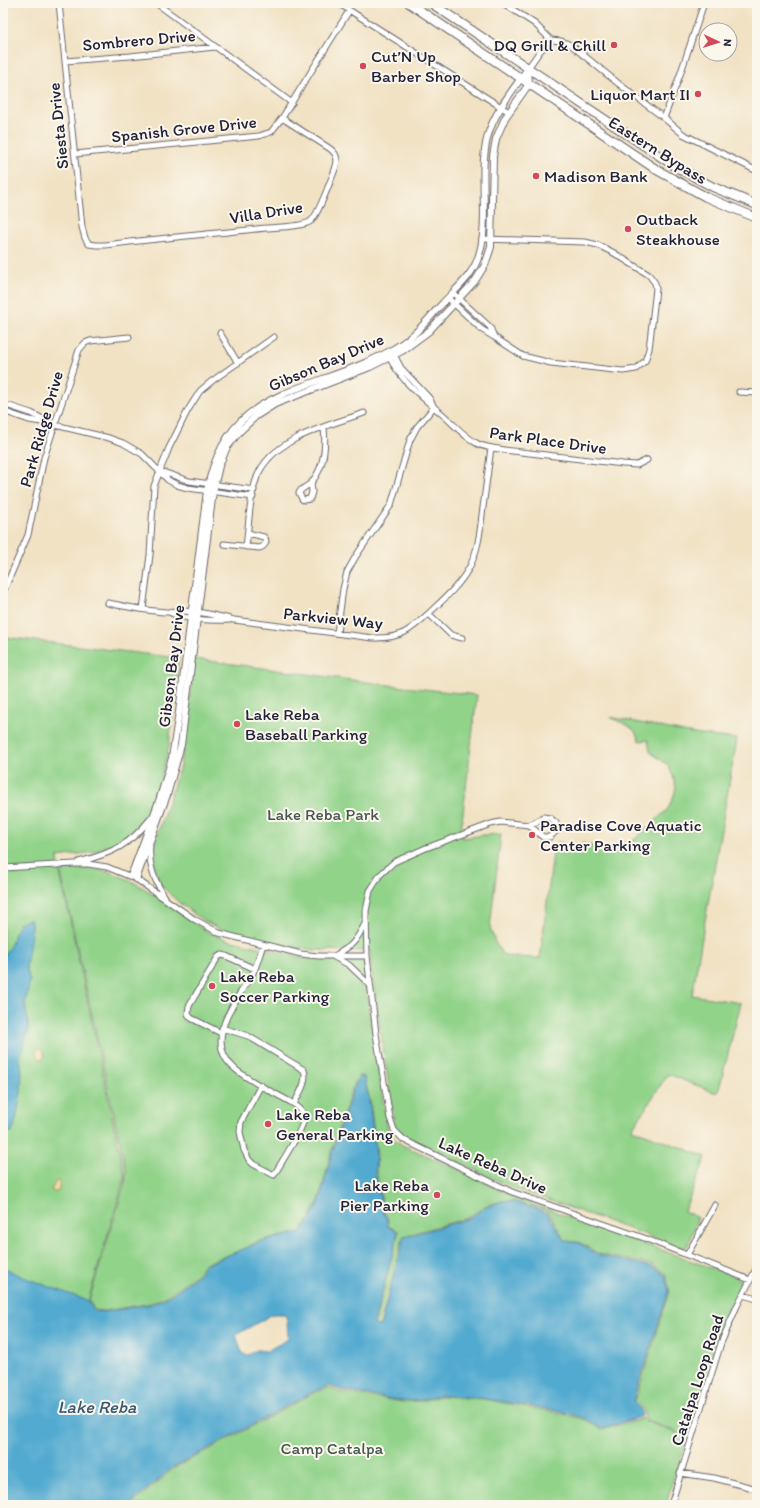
<svg xmlns="http://www.w3.org/2000/svg" width="760" height="1508" font-family="Itim,sans-serif">
<style>
.green{fill:#92d38a;stroke:#5a7a62}
.sand{fill:#eeda9e;stroke:#887e6c}
.water{fill:#53aad0;stroke:#3a6686;fill-rule:evenodd}
.pier{fill:#f1e2c4}
.lines{fill:none;stroke-linecap:round;stroke-linejoin:round}
.minor-casing{stroke:#6a656b;stroke-width:7}
.tertiary-casing{stroke:#6a656b;stroke-width:8}
.primary-casing{stroke:#6a656b;stroke-width:10}
.minor{stroke:#fff;stroke-width:5}
.tertiary{stroke:#fff;stroke-width:6}
.primary{stroke:#fff;stroke-width:8}
.poi-dot{fill:#d1495b;stroke:#fbf7ec;stroke-width:1.5}
.labels{text-anchor:middle;dominant-baseline:central;stroke-width:4;stroke-linejoin:round;paint-order:stroke}
.street-label{font-size:17px;fill:#22223b;stroke:#fbf7ec}
.poi-label{font-size:17px;fill:#22223b;stroke:#fbf7ec;text-anchor:start}
.park-label{font-size:17px;fill:#445753;stroke:#fbf7ec}
.water-label{font-size:18px;font-style:italic;fill:#365877;stroke:#fbf7ec}
</style>
<rect width="100%" height="100%" fill="#fbf7ec"/>
<filter id="ink" filterUnits="userSpaceOnUse"><feTurbulence type="fractalNoise" baseFrequency=".025" numOctaves="2"/><feDisplacementMap in="SourceGraphic" scale="8" xChannelSelector="R" yChannelSelector="G"/><feConvolveMatrix kernelMatrix="1 2 1 2 8 2 1 2 1" color-interpolation-filters="sRGB"/></filter>
<filter id="wash" filterUnits="userSpaceOnUse"><feTurbulence type="fractalNoise" baseFrequency=".012" numOctaves="4" result="noise"/><feDisplacementMap in="SourceGraphic" scale="16" xChannelSelector="R" yChannelSelector="G"/><feGaussianBlur stdDeviation="0.9" result="paint"/><feColorMatrix in="noise" values="0 0 0 0 0 0 0 0 0 0 0 0 0 0 0 0 0 1.4 0 .05"/><feComposite in="paint" operator="in"/></filter>
<g filter="url(#wash)">
<rect width="100%" height="100%" fill="#f1e2c4"/>
<path class="green" d="M3,637L179,658L169,746L161,778L149,811L134,829L116,843L94,852L58,857L59,869L125,1176L88,1301L28,1279L3,1268Z
M195,659L396,686L477,695L461,830L463,838L484,835L501,834L490,927L495,942L502,954L513,957L540,958L554,845L559,842L574,847L582,843L605,850L616,849L620,845L634,840L667,810L673,799L676,787L673,776L668,765L650,752L648,740L639,741C635,724 623,725 610,717L694,734L737,739L692,995L741,1003L719,1089L716,1093L668,1074L632,1129L706,1157L684,1211L698,1218L688,1246L683,1248L677,1246L548,1200L517,1190L404,1136L397,1130L394,1121L372,974L370,951L312,950L292,947L220,929L201,919L178,902L162,886L155,871L152,854L153,848L180,766Z
M60,869C71,869 83,868 94,869C123,873 147,889 170,906C189,919 205,933 228,940L310,959L363,960L364,961L366,991L387,1127L394,1139L402,1145L444,1163L517,1198L736,1277L742,1282V1286L729,1312L710,1359L706,1381L690,1437L646,1420L642,1408L635,1401L670,1291L666,1274L653,1265L599,1254L579,1242L569,1241L564,1239L550,1214L544,1210L531,1205L529,1206L514,1201L504,1200L485,1206L467,1218L403,1236L379,1325L375,1324L399,1231L388,1226V1219L384,1212L376,1170L377,1155L370,1100L364,1077L359,1075L352,1089L331,1152L319,1200L309,1219L300,1232L259,1241L241,1250L204,1264L197,1274L168,1295L151,1303L104,1311L95,1310L89,1301L126,1179V1170Z
M329,1388L340,1392L402,1402L422,1401L441,1396L482,1399L560,1413L586,1420L602,1430L643,1418L645,1421L689,1438L675,1472L666,1505H131L173,1469L314,1393Z"/>
<path class="sand" d="M38,1048L43,1051L45,1056L43,1059H39L36,1053Z
M58,1180L60,1183L58,1192H54L51,1190L56,1181Z"/>
<path class="water" d="M30,919L32,928L26,967L30,981L25,1003L29,1029L20,1057L22,1073L21,1093L16,1120L12,1132L4,1133L3,958L11,944L19,923Z
M360,1076L364,1077L369,1100L376,1155L375,1171L383,1212L387,1219V1226L398,1232L374,1324L380,1326L404,1237L468,1219L486,1207L504,1201L514,1202L529,1207L531,1206L548,1214L564,1240L569,1242L579,1243L598,1255L653,1267L665,1275L669,1291L633,1401L640,1408L642,1416L602,1429L587,1419L560,1411L481,1398L441,1395L421,1400L402,1401L341,1390L329,1386L313,1392L172,1468L129,1505H3V1268L28,1279L88,1301L94,1311L105,1312L152,1304L169,1296L198,1275L205,1265L260,1242L301,1232L310,1220L320,1200L332,1153L353,1090ZM273,1314H285L287,1320L288,1339L267,1351L257,1350L248,1355L242,1353L236,1335Z"/>
<path class="pier" d="M399,1231L376,1323L378,1324L403,1236L379,1325L375,1324Z"/>
</g>
<g filter="url(#ink)">
<g class="lines">
<g class="minor-casing">
<path id="minor" d="M59,3L82,227L85,238L89,244L96,245H105C159,238 212,234 266,228C277,227 303,227 311,221C318,215 328,187 332,177C337,165 341,156 329,148L282,118
M156,3L292,103
M338,3L509,112
M503,3L535,24L551,40
M65,61L130,56L215,47
M528,68L540,51L551,40L561,41L571,45L619,84L664,118L683,134L757,171
M664,118L680,75L704,3
M75,154L259,136L271,132L282,118L349,11
M453,293L490,327L494,337L523,356L551,363L623,371L636,369L645,361L649,349L656,289L655,283L649,275L614,253L598,245L585,242L482,239
M448,298L481,329L494,337
M220,333L238,363
M393,353L401,368L429,398L433,405
M388,355C404,385 418,393 442,414C454,424 464,437 478,444C486,448 495,448 504,450L623,464L637,465L647,460
M739,392L757,393
M3,404L31,413L55,425L109,438L123,443L142,454L168,480L177,485L188,488L253,497
M3,411L29,420L48,423
M160,471L189,481L254,490
M311,483C324,468 326,447 324,428
M311,483L312,492L310,499L304,500L302,499L299,493L301,490Z
M224,544L259,548C265,547 268,541 264,537L248,533
M246,547C249,524 249,499 257,477C272,438 328,426 364,413
M5,588L28,535L44,458L79,350L85,343L90,341L129,337
M108,603C127,607 147,611 166,612C170,612 173,611 176,611C195,610 216,615 234,620L373,638C400,639 410,631 429,613C444,599 459,586 469,568C478,551 480,533 482,515C485,492 488,470 491,448
M143,609L150,555L154,486L169,448L188,410L200,391L212,381L274,337
M169,612C185,620 213,621 230,620
M429,614L451,635L462,638
M337,633L343,589L347,572L356,556L391,505L410,440L417,427L434,407
M543,817L550,818L556,823V831L550,837H543L529,825L536,822Z
M529,825L500,822L491,824L426,848L394,862L380,875L370,891L366,911L367,956L376,1034L390,1118L394,1130L404,1140L512,1192L644,1238L750,1280
M150,845C148,865 154,880 165,897
M79,862C113,853 130,845 152,817
M3,868L74,864H88L107,867L136,879L194,919L219,933L301,954L318,956H367
M334,956C352,946 355,943 365,924
M334,957L349,965L370,985
M222,1028L248,1036L304,1070C308,1081 299,1094 294,1104
M221,1033L191,1018L188,1014L189,1006L218,957L222,955L226,956L255,969
M261,1085L241,1122L240,1132L244,1150L249,1160L253,1164L274,1175C280,1164 306,1126 304,1116C303,1110 298,1107 294,1104C277,1094 248,1081 234,1068C203,1041 235,1002 251,976C257,967 259,956 263,945
M687,1255L715,1205
M743,1295L757,1299
M680,1473L714,1478L757,1489
M671,1505L721,1343L737,1306L757,1267"/>
</g>
<g class="tertiary-casing">
<path id="tertiary" d="M131,876L159,801L172,758L179,712L207,491C225,396 290,395 365,363C383,355 400,347 414,334C425,324 433,313 443,303C456,289 472,276 478,258C491,222 477,173 488,135C495,111 514,89 528,68
M136,879L167,795L181,745L213,491L219,466L227,447L240,431L256,416L275,404L370,367L402,351L429,331L475,281L485,265L491,247L493,156L496,139L505,118L529,84L528,68"/>
</g>
<g class="primary-casing">
<path id="primary" d="M409,3L657,170L706,197L757,218
M431,3L676,167L713,187L757,205"/>
</g>
<use href="#minor" class="minor"/>
<use href="#tertiary" class="tertiary"/>
<use href="#primary" class="primary"/>
</g>
</g>
<g class="poi-dot">
<circle cx="614" cy="45" r="4"/>
<circle cx="363" cy="66" r="4"/>
<circle cx="698" cy="94" r="4"/>
<circle cx="536" cy="176" r="4"/>
<circle cx="628" cy="229" r="4"/>
<circle cx="237" cy="724" r="4"/>
<circle cx="532" cy="835" r="4"/>
<circle cx="212" cy="986" r="4"/>
<circle cx="268" cy="1124" r="4"/>
<circle cx="437" cy="1195" r="4"/>
</g>
<g class="labels">
<g class="street-label">
<text transform="translate(139 40) rotate(-5)">Sombrero Drive</text>
<text transform="translate(58 126) rotate(-96)">Siesta Drive</text>
<text transform="translate(184 129) rotate(-6)">Spanish Grove Drive</text>
<text transform="translate(658 150) rotate(32)">Eastern Bypass</text>
<text transform="translate(266 212) rotate(-9)">Villa Drive</text>
<text transform="translate(326 362) rotate(-23)">Gibson Bay Drive</text>
<text transform="translate(41 429) rotate(-74)">Park Ridge Drive</text>
<text transform="translate(548 440) rotate(8)">Park Place Drive</text>
<text transform="translate(333 618) rotate(6)">Parkview Way</text>
<text transform="translate(171 666) rotate(-83)">Gibson Bay Drive</text>
<text transform="translate(493 1165) rotate(24)">Lake Reba Drive</text>
<text transform="translate(697 1380) rotate(-72)">Catalpa Loop Road</text>
</g>
<g class="poi-label">
<text x="606" y="45" text-anchor="end">DQ Grill &amp; Chill</text>
<text x="371" y="56">Cut’N Up<tspan x="371" dy="20">Barber Shop</tspan></text>
<text x="690" y="94" text-anchor="end">Liquor Mart II</text>
<text x="544" y="176">Madison Bank</text>
<text x="636" y="219">Outback<tspan x="636" dy="20">Steakhouse</tspan></text>
<text x="245" y="714">Lake Reba<tspan x="245" dy="20">Baseball Parking</tspan></text>
<text x="540" y="825">Paradise Cove Aquatic<tspan x="540" dy="20">Center Parking</tspan></text>
<text x="220" y="976">Lake Reba<tspan x="220" dy="20">Soccer Parking</tspan></text>
<text x="276" y="1114">Lake Reba<tspan x="276" dy="20">General Parking</tspan></text>
<text x="429" y="1185" text-anchor="end">Lake Reba<tspan x="429" dy="20">Pier Parking</tspan></text>
</g>
<g class="park-label">
<text x="323" y="814">Lake Reba Park</text>
<text x="332" y="1448">Camp Catalpa</text>
</g>
<g class="water-label">
<text x="97" y="1407">Lake Reba</text>
</g>
</g>
<rect width="760" height="1508" fill="none" stroke="#fbf7ec" stroke-width="16"/>
<g transform="translate(718 42) rotate(94)"><circle r="19" fill="#fbf7ec" stroke="#a4a2a5"/>
<path d="M0-3L7 15L0 10L-7 15Z" fill="#d1495b"/>
<text y="-6" font-size="11" font-weight="bold" text-anchor="middle" fill="#22223b">N</text>
</g>
</svg>
